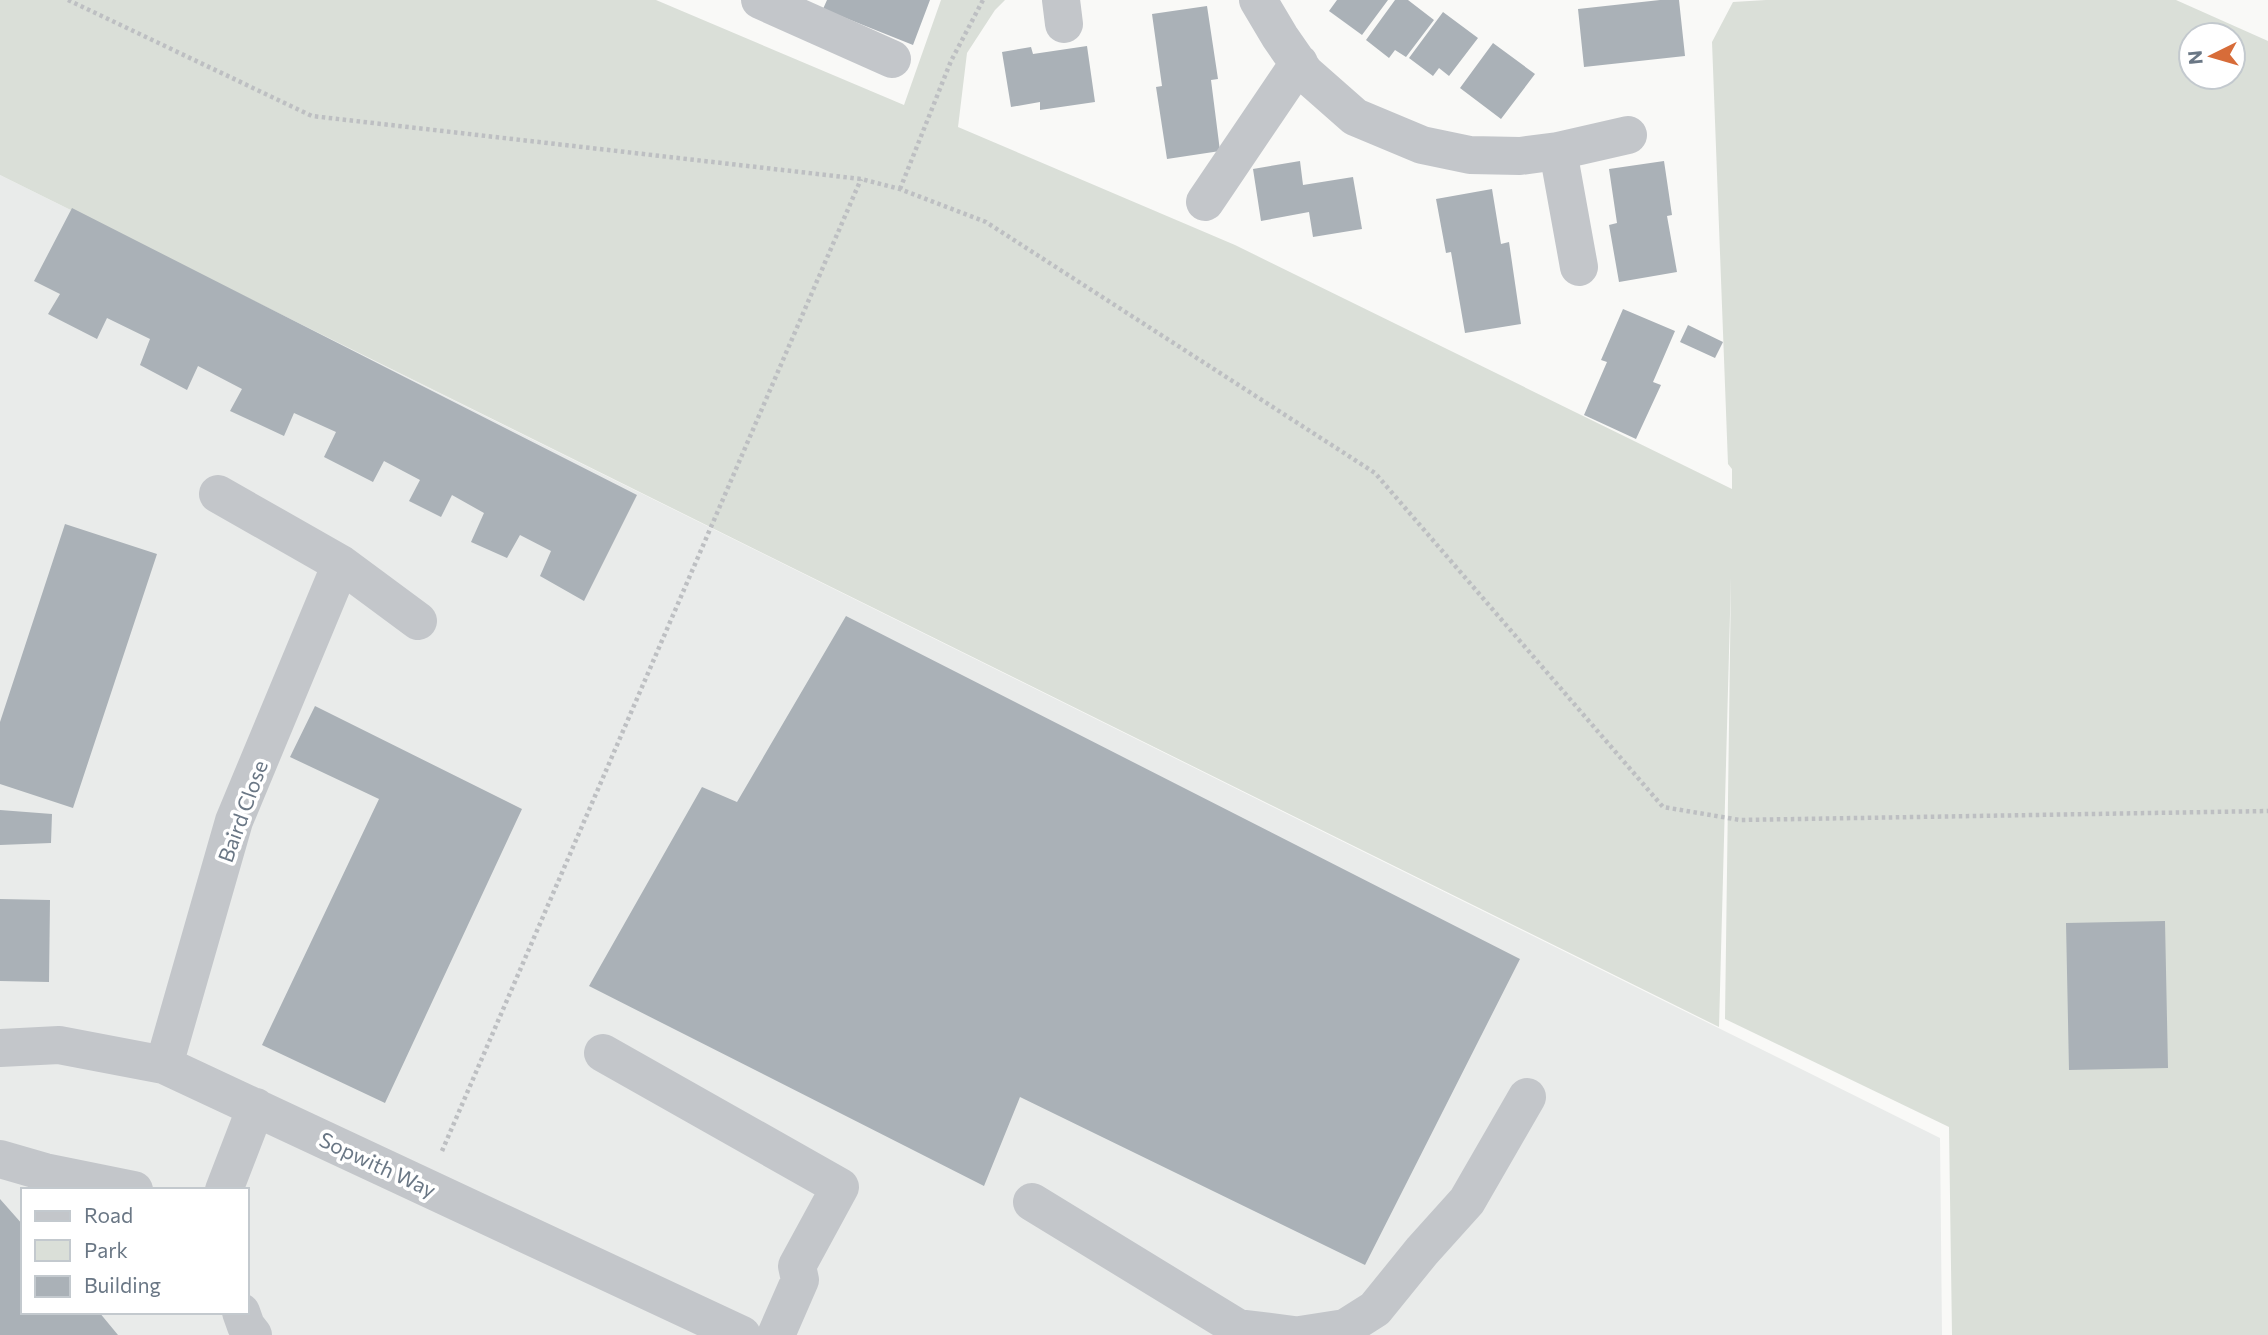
<svg xmlns="http://www.w3.org/2000/svg" width="2268" height="1335" font-family="Commissioner,sans-serif">
<style>
.built{fill:#e9ebea;fill-rule:evenodd}
.green{fill:#dadfd8;fill-rule:evenodd}
.building{fill:#aab1b7}
.lines{fill:none;stroke-linecap:round;stroke-linejoin:round}
.path{stroke:#bdbfc2;stroke-width:4.5;stroke-dasharray:3.5 3.5;stroke-linecap:butt}
.minor{stroke:#c3c6ca;stroke-width:38}
.labels{text-anchor:middle;dominant-baseline:central;stroke-width:7;stroke-linejoin:round;paint-order:stroke}
.street-label{font-size:21px;fill:#6a7785;stroke:#fff}
</style>
<rect width="100%" height="100%" fill="#f9f9f7"/>
<path class="built" d="M0,175L1940,1138L1942,1335H0ZM23,1190H247V1312H23Z"/>
<path class="green" d="M0,0H656L904,105L941,0H1005L995,10L967,53L958,127L1235,245L1732,489V469L1728,464L1712,42L1733,2L1766,0H2176L2268,41V1335H1952L1949,1127L1725,1019L1731,577L1719,1027L0,175ZM2191,35H2233V77H2191Z"/>
<path class="building" d="M827,0H930L913,45L823,9Z
M1337,0H1388L1362,35L1329,11Z
M1395,0H1408L1434,20L1406,57L1395,50L1389,58L1366,40Z
M1660,0H1679L1685,56L1584,67L1578,9Z
M1207,6L1218,79L1211,80L1220,151L1167,159L1156,87L1162,86L1152,14Z
M1443,12L1478,38L1449,76L1439,68L1433,76L1409,58Z
M1493,43L1535,74L1501,119L1460,88Z
M1087,46L1095,102L1040,110V102L1011,107L1002,52L1031,47L1033,54Z
M1300,161L1303,185L1353,177L1362,229L1313,237L1309,212L1261,221L1253,169Z
M1664,161L1672,215L1667,216L1677,272L1619,282L1609,225L1617,223L1609,169Z
M1492,189L1501,244L1509,242L1521,324L1465,333L1451,252L1446,253L1436,199Z
M72,208L637,495L584,601L540,576L551,551L520,535L507,558L471,542L484,513L452,495L441,517L409,501L420,480L384,461L373,482L324,457L336,432L294,413L284,436L230,411L242,389L198,366L187,390L140,365L150,339L107,318L97,339L48,314L60,294L34,281Z
M1623,309L1675,331L1653,382L1661,385L1636,439L1584,415L1607,362L1601,360Z
M1688,325L1723,342L1715,358L1680,342Z
M65,524L157,554L73,808L0,784V722Z
M846,616L1520,959L1365,1265L1020,1097L984,1186L589,986L702,787L737,802Z
M315,706L522,809L385,1103L262,1045L379,799L290,757Z
M0,810L52,814L51,843L0,845Z
M0,899L50,900L49,982L0,981Z
M2165,921L2168,1068L2069,1070L2066,923Z
M0,1199L23,1225V1312H99L118,1335H0Z"/>
<g class="lines">
<path class="path" d="M68,0L312,116L861,179L900,189L986,222L1375,473L1663,807L1740,820L2268,811
M900,189L951,61L983,0
M442,1151L861,179"/>
<path class="minor" d="M760,0L892,59
M1061,0L1064,24
M1258,0L1280,37L1305,73L1355,117L1422,145L1470,155L1520,156L1558,151L1628,135
M1558,151L1579,267
M1205,202L1299,63
M218,494L341,564L418,621
M0,1048L59,1045L164,1065L742,1335
M603,1053L840,1187L797,1266L800,1280L776,1335
M164,1065L234,821L341,564
M0,1159L45,1172L134,1190
M224,1190L256,1107
M1032,1202L1238,1328V1335
M241,1312L246,1326L253,1335
M1238,1328L1294,1335
M1300,1335L1345,1328L1375,1309L1422,1251L1467,1201L1527,1097"/>
</g>
<g class="labels">
<g class="street-label">
<text transform="translate(242 811) rotate(-70)">Baird Close</text>
<text transform="translate(378 1164) rotate(25)">Sopwith Way</text>
</g>
</g>
<rect x="21" y="1188" width="228" height="126" fill="#ffffff" stroke="#c3c9ce" stroke-width="2"/>
<rect x="35" y="1211" width="35" height="10" fill="#c3c6ca" stroke="#c3c9ce" stroke-width="2"/>
<text x="84" y="1223" font-size="21" fill="#6a7785">Road</text>
<rect x="35" y="1240" width="35" height="21" fill="#dadfd8" stroke="#c3c9ce" stroke-width="2"/>
<text x="84" y="1258" font-size="21" fill="#6a7785">Park</text>
<rect x="35" y="1276" width="35" height="21" fill="#aab1b7" stroke="#c3c9ce" stroke-width="2"/>
<text x="84" y="1293" font-size="21" fill="#6a7785">Building</text>
<g transform="translate(2212 56) rotate(265)"><circle r="33" fill="#ffffff" stroke="#c3c9ce" stroke-width="2"/>
<path d="M0-5L12 26L0 18L-12 26Z" fill="#d76c39"/>
<text y="-10" font-size="19" font-weight="bold" text-anchor="middle" fill="#6a7785">N</text>
</g>
</svg>
